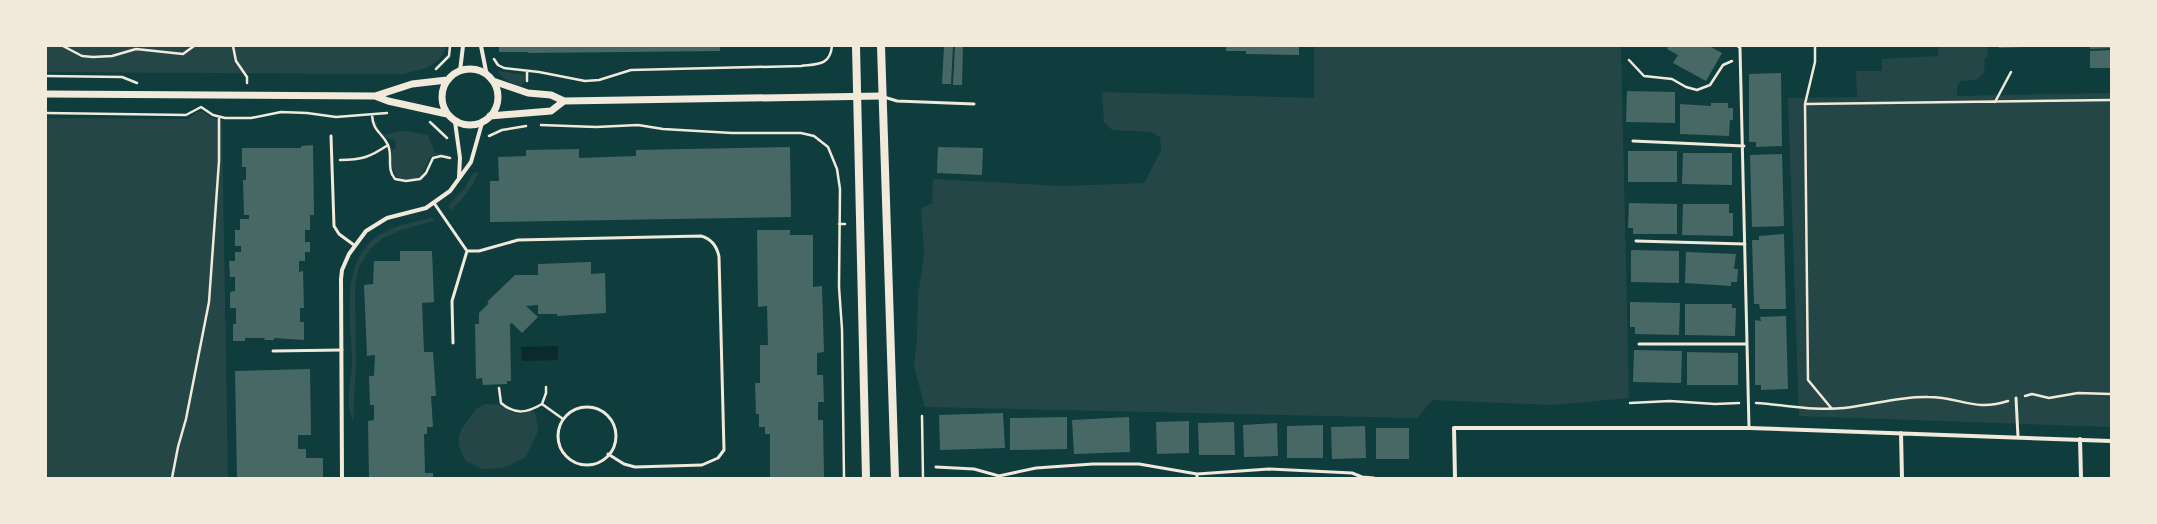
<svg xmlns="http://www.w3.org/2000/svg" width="2157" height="524" font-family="'Roboto Condensed',sans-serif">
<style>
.green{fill:#244646}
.water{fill:#0a2a2b}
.building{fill:#486865}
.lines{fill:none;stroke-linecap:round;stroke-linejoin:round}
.path{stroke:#f1e9da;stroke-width:2.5}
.service{stroke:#f1e9da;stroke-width:3}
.minor{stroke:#f1e9da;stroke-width:4}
.tertiary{stroke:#f1e9da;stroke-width:7}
.secondary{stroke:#f1e9da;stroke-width:8}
</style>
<rect width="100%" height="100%" fill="#0f3d3e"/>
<path class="green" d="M46,46H446C442,66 420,70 402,74L46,72Z
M1314,46H1621L1629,398L1551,405L1433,400L1417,418L925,407L914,366L917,337L918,296L924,253L921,208L932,203L933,179L1062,186L1144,183L1161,151L1160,137L1151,132L1112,130L1104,122L1102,92L1314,98Z
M1938,46H1987L1988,57L1985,58L1984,73L1976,80L1960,81L1957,87V96L2111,93V427L1799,416L1788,98L1857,97L1856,71H1882V59L1938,56Z
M497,71L525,75L524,83L520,86C511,83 503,79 497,71Z
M202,111L212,118L222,121L228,478H46V118L188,119L197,112Z
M376,118C379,145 390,131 402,131C411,131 419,134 428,135L435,153L448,154V156C444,155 439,154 435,155C421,159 430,189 397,177L392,168L391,152L396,147L395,140C386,139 370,129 376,118Z
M474,172L478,173C472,188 463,199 451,210L448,206L464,189Z
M432,217L434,221L401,230L383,238L371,248L359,267L355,285L356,364L353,421C344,402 352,381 352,361C351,316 337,250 391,229C404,223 418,222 432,217Z
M485,404L501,405L516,414L534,411L536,416L538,431L525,458L503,468L483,469L466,461C454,440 457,434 471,416C475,410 478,407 485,404Z"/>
<path class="water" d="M558,346V360L522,361L521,347Z"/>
<path class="building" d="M499,46H720V51L528,53V52H499Z
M944,46H953L951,84H942Z
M955,46H963L962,85H953Z
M1226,46H1299V55L1246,54V51H1226Z
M1668,46H1709L1722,53L1706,81L1673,63L1678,55L1667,49Z
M1999,46H2026V47L1999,48Z
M2089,46H2111V48L2090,49Z
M2111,50V68H2090V51Z
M1781,73L1782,146L1756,147V142H1749V74Z
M1627,91L1675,92V123L1626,122Z
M1711,103H1728V108H1733V120H1730L1729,136L1680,134V104L1711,106Z
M313,145L314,215H310V230H305V242H310V252H305V261H299V272L303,271L304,308H300V322H304V340L274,338V340H264L265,338H245V341H233V324H236V308H230V292L235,291V277H230L229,261H235V252H241V246H235V230H240V219H249V215H244L243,180H246V167H242V148H301V146Z
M790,147L791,217L490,222V181H499L498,157L526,156V150L579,149V158L636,156V150Z
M938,147L983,148L982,175L937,173Z
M1628,151H1677V182H1628Z
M1683,153H1732V185L1682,184Z
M1782,154L1784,226L1752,227L1750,155Z
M1629,203L1677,204V234H1633V228H1628Z
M1683,204H1729V213H1733V236L1682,235Z
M757,230H790V235H813V287L822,286L824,352L817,353V375H823L824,402H818V420H823L824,478H770V434H765V427H759V414H756L755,383H760V345H768L767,306L758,307Z
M1784,234L1786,309H1760L1759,304H1754L1752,240H1759V236Z
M1631,250L1679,251V283L1631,282Z
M400,251H432L434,302L422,303L424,352H433L436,396H431L433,427H427V434H424L425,473H433V478H369L368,421L374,420V405H370L369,376H374L375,355L367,356L364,285L373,284L374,261H400Z
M1686,252L1736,254L1734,269H1738L1737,282H1731V286L1685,283Z
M591,262V274L605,273L606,313L557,316V314H538V305L526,306L538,317L522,333L512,323L510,324L511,381H507V384L483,385L482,378L476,379L475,324H479V313L489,303L487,302L515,275H538V264Z
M1630,302L1680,303L1679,335L1635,334V327H1630Z
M1685,304H1732V308H1736L1735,336L1685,335Z
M1786,316L1788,389L1761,390V385H1755V320L1761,321L1760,317Z
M1634,350L1682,351L1681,383L1633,382Z
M1687,352L1738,353V385H1687Z
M310,369L311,435H298V449H306V458H323V478H237L235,371Z
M1003,413L1005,448L940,450L939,415Z
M1067,417V449L1010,450V418Z
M1129,417L1130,452L1074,454L1072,420Z
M1189,421V453L1157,454L1156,422Z
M1234,422L1235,455H1199L1198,423Z
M1277,423L1278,456L1244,457L1243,425Z
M1323,425V458H1287V426Z
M1365,426L1366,458L1332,459L1331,427Z
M1376,428H1409V459H1376Z"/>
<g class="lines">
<path class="path" d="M63,46L82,56L93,57L112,56L136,49L183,54L194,46
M233,46L236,61L247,77V83
M494,59L498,65L504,68L539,72L585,81L599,80L631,70L801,66C817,64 830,66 832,46
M1629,60L1644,76L1672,79L1686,87L1697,90L1710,85L1723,65L1732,61
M436,69L449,56L450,46
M527,72V81
M46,76L122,77L137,83
M1995,102L2011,72
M1805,104L1815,62V46
M46,113L186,115L201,107L213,115L225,118H251L281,112L307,113L336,117L387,113
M372,115C373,132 382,132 388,145C393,156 386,169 395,179L406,181L420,179L426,173L433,158L441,156L450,158
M430,122L447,138
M541,125L596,127L638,125L663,129L732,133H801L814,136L828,147L837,169L840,189L839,287L842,329L844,478
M489,136L502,130L526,126
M340,160C362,160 370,157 388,145
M839,224H845
M499,388L501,403C515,415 527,413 542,404L546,393V387
M2025,396L2032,394L2049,398L2078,393L2111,394
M1630,403L1670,401L1715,404L1739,403
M1756,403C1786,405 1815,411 1844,408C1873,405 1900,396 1928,397C1961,397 1974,412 2008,401
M542,404L563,419
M1832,409L1808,380L1805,104L2111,100
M922,416L923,478
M172,478L178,447L186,419L209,302L219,161V117"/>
<path class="service" d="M1738,46L1740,48L1749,428
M884,97L897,101L974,104
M331,136L334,226L339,234L354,245
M1633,141L1744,146
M434,203L467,251L452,301L453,343
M1636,241L1745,244
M467,251H479L518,240L701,236C712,239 717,246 719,257L724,450L718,458L702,465L635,467L624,464L608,454
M1639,344H1747
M273,351L342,350
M2016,398L2018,437
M558 436a29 29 0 1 1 58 0a29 29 0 1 1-58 0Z
M936,467L974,469L999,476L1036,468L1093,464H1139L1197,474
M1197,478V474L1269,469L1352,473L1362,477L1374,478"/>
<path class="minor" d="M481,46L487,76
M460,71L463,46
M455,122L460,158L459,177
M1901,433L1902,478
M2080,439L2081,478
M342,478L341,279L342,270L349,254L366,231L387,218L426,208L450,191L471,162L482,123
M1455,478L1454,428H1749L2111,441"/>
<path class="tertiary" d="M442 97a28 28 0 1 1 56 0a28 28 0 1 1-56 0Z
M493,81L528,93L551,95L564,101L882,96
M46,94L375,96L388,101L447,114
M375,96L412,84L447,80
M490,116L551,111L564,101"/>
<path class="secondary" d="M856,46L866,478
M881,46L895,478"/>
</g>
<rect width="2157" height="524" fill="none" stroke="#f1e9da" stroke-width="94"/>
</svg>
